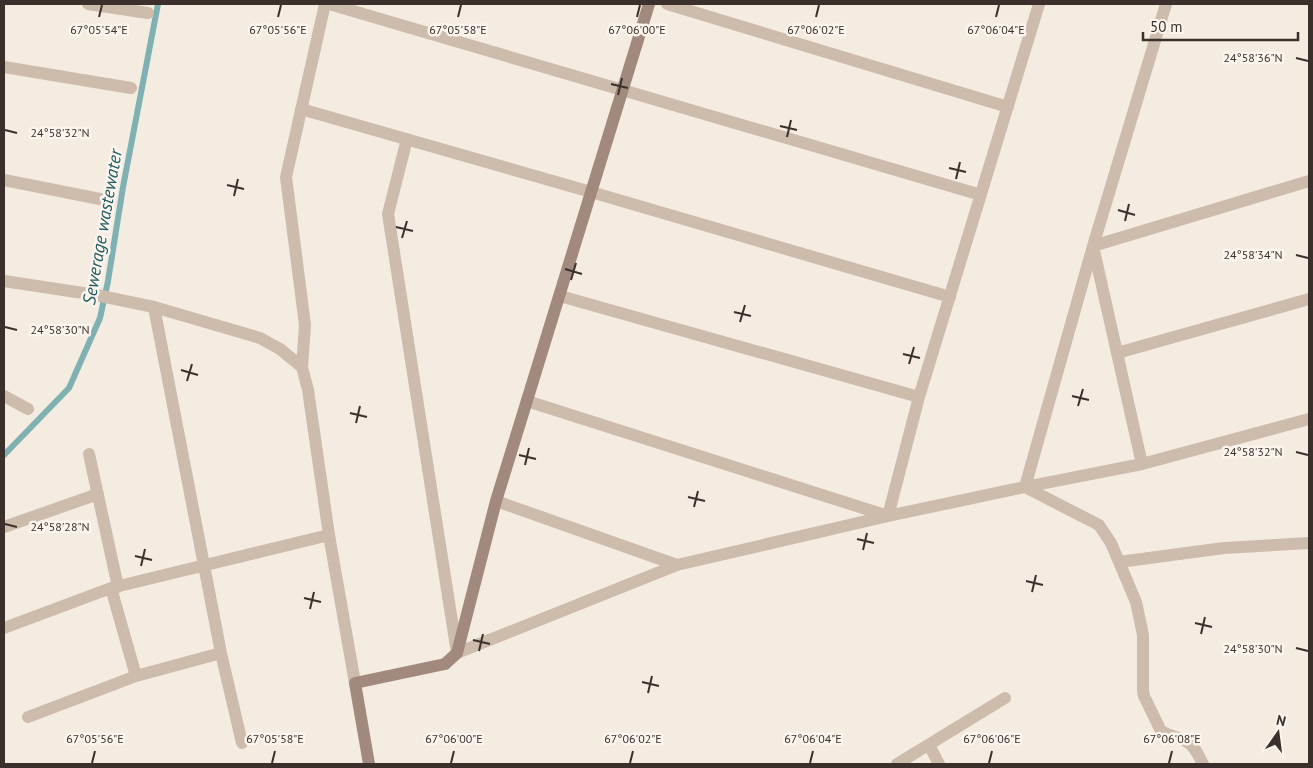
<svg xmlns="http://www.w3.org/2000/svg" width="1313" height="768" font-family="'PT Sans',sans-serif">
<style>
.lines{fill:none;stroke-linecap:round;stroke-linejoin:round}
.stream{stroke:#7fb0b2;stroke-width:6}
.street{stroke:#cdbbac;stroke-width:12}
.secondary{stroke:#a18a7d;stroke-width:12}
.ticks{fill:none;stroke:#3b302b;stroke-width:2}
.labels{text-anchor:middle;dominant-baseline:central;stroke-width:5;stroke-linejoin:round;paint-order:stroke}
.water-label{font-size:18px;font-style:italic;fill:#1f5a5e;stroke:#fbf5ee}
.ticks-label{font-size:12px;text-anchor:middle;fill:#3b302b;stroke:#fbf5ee;stroke-width:5;stroke-linejoin:round;paint-order:stroke}
</style>
<rect width="100%" height="100%" fill="#f4ebe1"/>
<g class="lines">
<path class="stream" d="M4,455L69,388L100,318L108,281L123,187L158,4"/>
<path class="street" d="M88,4L148,13
M329,4L981,195
M667,4L1008,107
M1166,4L1093,246L1025,487L1099,525L1111,543L1136,602L1143,635V690L1144,696L1161,731C1169,736 1179,737 1187,742C1195,746 1199,757 1203,764
M4,67L131,88
M301,109L591,192L950,297
M407,139L388,214L457,653L677,565L888,516L1025,487L1142,464L1309,419
M4,180L110,201
M4,281L96,295L154,307L260,338L280,349L302,367L308,390L329,535L355,683
M560,296L919,397
M154,307L221,653L242,743
M1117,353L1309,299
M302,367L305,325L286,177L325,4
M4,396L28,409
M527,401L888,516L919,397L1039,4
M89,454L118,587
M1142,464L1093,246L1309,181
M496,501L677,565
M4,527L98,494
M1119,562L1224,548L1309,543
M111,588L136,676
M4,628L111,588L329,535
M28,717L136,676L221,653
M929,745L939,764
M897,764L1005,698"/>
<path class="secondary" d="M369,764L355,683L445,664L457,653L496,501L649,4"/>
</g>
<path class="ticks" d="M99,17L102,5M278,17L281,5M458,17L461,5M637,17L640,5M816,17L819,5M996,17L999,5M1296,58L1308,61M611,84L628,88M618,95L622,78M780,126L797,130M5,130L17,133M787,137L791,120M949,168L966,172M956,179L960,162M227,185L244,189M234,196L238,179M1118,210L1135,215M1125,221L1129,204M396,227L413,231M402,238L407,221M1296,255L1308,258M565,269L582,274M571,280L576,263M734,312L751,316M740,322L745,305M5,327L17,330M903,354L920,358M909,364L914,347M181,370L198,375M187,381L192,364M1072,396L1089,400M1078,406L1083,389M350,413L367,417M356,423L360,406M1296,452L1308,455M519,455L536,459M525,465L529,448M688,497L705,501M694,507L698,491M5,524L17,527M857,539L874,543M863,550L867,533M135,556L152,560M141,566L145,549M1026,581L1043,585M1032,592L1036,575M304,598L321,602M310,609L314,592M1195,623L1212,627M1201,634L1205,617M473,640L490,644M1296,648L1308,651M479,651L483,634M642,682L659,686M648,693L652,676M92,763L95,751M272,763L275,751M451,763L454,751M630,763L633,751M810,763L813,751M989,763L992,751M1169,763L1172,751"/>
<g class="labels">
<g class="water-label">
<text transform="translate(102 227) rotate(-80)">Sewerage wastewater</text>
</g>
</g>
<g class="ticks-label">
<text x="99" y="34">67°05'54"E</text>
<text x="278" y="34">67°05'56"E</text>
<text x="458" y="34">67°05'58"E</text>
<text x="637" y="34">67°06'00"E</text>
<text x="816" y="34">67°06'02"E</text>
<text x="996" y="34">67°06'04"E</text>
<text x="1253" y="62">24°58'36"N</text>
<text x="60" y="137">24°58'32"N</text>
<text x="1253" y="259">24°58'34"N</text>
<text x="60" y="334">24°58'30"N</text>
<text x="1253" y="456">24°58'32"N</text>
<text x="60" y="531">24°58'28"N</text>
<text x="1253" y="653">24°58'30"N</text>
<text x="95" y="743">67°05'56"E</text>
<text x="275" y="743">67°05'58"E</text>
<text x="454" y="743">67°06'00"E</text>
<text x="633" y="743">67°06'02"E</text>
<text x="813" y="743">67°06'04"E</text>
<text x="992" y="743">67°06'06"E</text>
<text x="1172" y="743">67°06'08"E</text>
</g>
<rect width="1313" height="768" fill="none" stroke="#3b302b" stroke-width="10"/>
<g transform="translate(1278 733) rotate(14)" stroke="#fbf5ee" stroke-width="4" paint-order="stroke">
<path d="M0-4L9 19L0 12L-9 19Z" fill="#3b302b"/>
<text y="-8" font-size="14" font-weight="bold" text-anchor="middle" fill="#3b302b">N</text>
</g>
<path d="M1143 32v8h155v-8" fill="none" stroke="#3b302b" stroke-width="2.5"/>
<text x="1150" y="32" font-size="15" fill="#3b302b" stroke="#fbf5ee" stroke-width="4" paint-order="stroke">50 m</text>
</svg>
